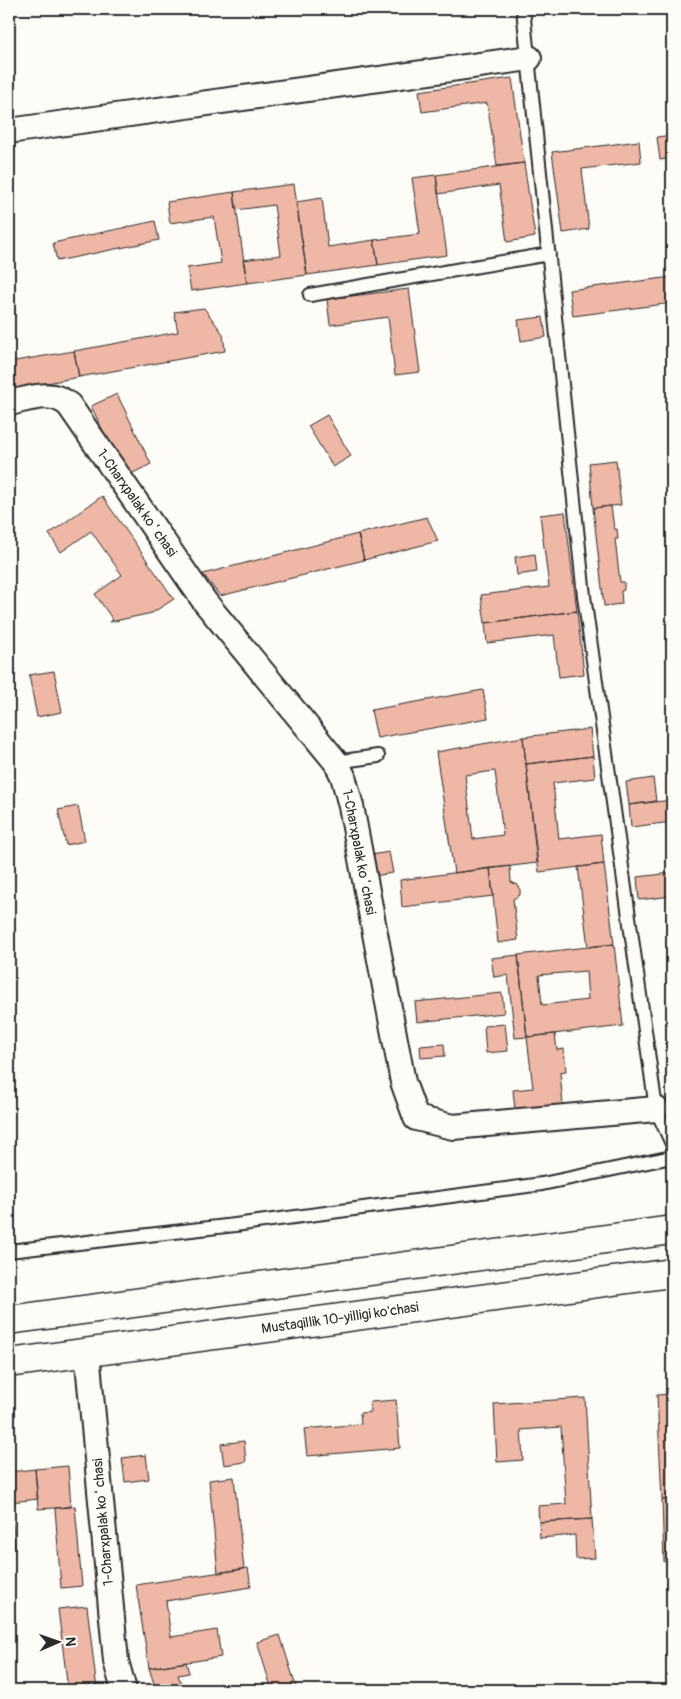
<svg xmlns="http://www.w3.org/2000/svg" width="681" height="1699" font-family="Pangolin,sans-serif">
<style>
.building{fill:#efb7a5;stroke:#2b2b2b;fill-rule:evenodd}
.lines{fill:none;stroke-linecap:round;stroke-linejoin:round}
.lane-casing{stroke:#2b2b2b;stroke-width:16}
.street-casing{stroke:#2b2b2b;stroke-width:28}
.secondary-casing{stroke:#2b2b2b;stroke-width:31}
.lane{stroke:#fdfcf7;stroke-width:12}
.street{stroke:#fdfcf7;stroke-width:24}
.secondary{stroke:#fdfcf7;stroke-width:28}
.labels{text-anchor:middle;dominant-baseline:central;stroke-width:4;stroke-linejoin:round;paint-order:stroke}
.street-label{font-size:14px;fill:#2b2b2b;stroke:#fdfcf7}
</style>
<rect width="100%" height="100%" fill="#fdfcf7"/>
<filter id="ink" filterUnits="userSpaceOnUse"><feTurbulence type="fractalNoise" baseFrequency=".02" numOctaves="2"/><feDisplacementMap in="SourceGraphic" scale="10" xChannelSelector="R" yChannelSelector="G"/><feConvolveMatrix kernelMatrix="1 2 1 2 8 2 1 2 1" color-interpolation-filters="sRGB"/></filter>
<g filter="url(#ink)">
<path class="building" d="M512,78L524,163L497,166L487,103L422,112L419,91Z
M672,135V158L660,160L657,137Z
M639,141L641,162L582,169L589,229L563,233L552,152Z
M524,163L535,237L507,242L499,185L438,194L436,175Z
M436,175L447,255L378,265L374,240L420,234L412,178Z
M294,184L307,275L247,283L243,260L281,255L274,205L236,210L234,192Z
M234,192L247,283L191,291L187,268L221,263L214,217L170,223L167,202Z
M322,198L328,247L374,240L378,265L307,275L296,202Z
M672,215V239H670L668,216Z
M155,221L159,240L57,261L53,243Z
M672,277V303L573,316L569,290Z
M409,289L420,372L395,375L388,317L330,325L327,299Z
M204,308L223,334L225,351L79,377L74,351L178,332L174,312Z
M543,317L546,337L521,341L518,320Z
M74,351L79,377L9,390V362Z
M117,394L151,464L125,477L91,406Z
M327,415L351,456L333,467L308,426Z
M616,460L621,505L593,508L589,463Z
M102,496L174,599L152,613L110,622L113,620L95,594L122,575L91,531L61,552L49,534Z
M611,506L614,529H617L618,539H615L620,582H624V590L621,591L622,604L604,606L593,508Z
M565,512L577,611L485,623L481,595L549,587L540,515Z
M427,517L438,541L364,560L358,534Z
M358,534L364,560L220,596L203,574Z
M535,554L537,572L517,575L515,557Z
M577,611L584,674L559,677L554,635L487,643L485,623Z
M54,671L62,712L37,717L29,675Z
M483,690L488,718L377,738L371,710Z
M590,729L593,756L526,764L523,737Z
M523,737L537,863L454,873L436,752ZM495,771L503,835L473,839L465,775Z
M593,756L595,778L553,783L559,839L601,834L604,864L539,872L526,764Z
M653,778L656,801L629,805L626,782Z
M672,800V822L631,827L629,805Z
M78,806L85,841L66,845L58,810Z
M389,852L393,873L374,876L371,855Z
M604,864L614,944L588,947L578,867Z
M510,866L511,882L518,885L520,890V895L513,899L518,940L498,943L490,868Z
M490,868L493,896L402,907L400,880Z
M672,873V896L639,900L637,877Z
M614,944L623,1026L527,1037L518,955ZM586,971L588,1000L542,1005L539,975Z
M518,955L527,1037L515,1038L508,975L494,977L491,958Z
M502,993L504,1013L417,1022L415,1002Z
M505,1024L508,1051L486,1053L484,1026Z
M555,1034L557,1050L564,1049L566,1071L560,1072L563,1105L515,1110L513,1090L533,1088L527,1037Z
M444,1044L445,1056L421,1058L420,1046Z
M672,1394V1499L662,1500L657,1395Z
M585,1398L592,1519L539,1522L538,1506L566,1504L561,1427L521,1430L523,1460L497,1462L494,1404Z
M396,1400L400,1448L307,1456L304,1429L361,1424L360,1413L371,1412L370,1402Z
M244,1441L246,1462L224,1465L221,1444Z
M146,1455L149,1479L125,1482L122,1458Z
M68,1466L71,1507L38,1509L35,1469Z
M35,1469L38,1499L11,1502L15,1547L9,1548V1472Z
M234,1477L244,1569L218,1573L209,1480Z
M672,1499V1562H664L662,1500Z
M75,1506L82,1586L61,1588L55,1508Z
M592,1519L595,1558L576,1559L575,1535L540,1538L539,1522Z
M248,1568L251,1587L166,1601L171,1637L217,1630L221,1657L149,1668L136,1585Z
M666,1584H672V1633L668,1634Z
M87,1606L97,1690H68L58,1609Z
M280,1635L297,1690H272L257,1642Z
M186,1662L189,1673L178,1675L184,1690H156L149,1668Z"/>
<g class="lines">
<g class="lane-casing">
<path id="lane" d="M523,9L584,596L656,1109L672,1144
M310,295L549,254
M336,762L378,756
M9,1251L235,1225L542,1184L672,1157"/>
</g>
<g class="street-casing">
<path id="street" d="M9,131L529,58
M9,403C30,399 51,389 69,405L205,602L336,762L343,776L351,806L403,1082L416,1118L453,1127L656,1109
M87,1352L116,1661L124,1690"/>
</g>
<g class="secondary-casing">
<path id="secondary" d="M9,1320L672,1230
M9,1363L672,1273"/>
</g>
<use href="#lane" class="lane"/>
<use href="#street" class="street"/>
<use href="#secondary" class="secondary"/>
</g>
</g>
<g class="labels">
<g class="street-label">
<text transform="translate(137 503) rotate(55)">1-Charxpalak koʻchasi</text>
<text transform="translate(359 852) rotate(79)">1-Charxpalak koʻchasi</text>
<text transform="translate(340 1318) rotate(-8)">Mustaqillik 10-yilligi ko'chasi</text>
<text transform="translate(103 1522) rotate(-95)">1-Charxpalak koʻchasi</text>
</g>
</g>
<rect width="681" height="1699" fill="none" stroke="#fdfcf7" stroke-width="30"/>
<rect x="15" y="15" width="651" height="1669" fill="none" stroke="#2b2b2b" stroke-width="2" filter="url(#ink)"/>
<g transform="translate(58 1642) rotate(88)" stroke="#fdfcf7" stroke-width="4" paint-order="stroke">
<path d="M0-4L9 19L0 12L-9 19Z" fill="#2b2b2b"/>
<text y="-8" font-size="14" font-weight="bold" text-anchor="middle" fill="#2b2b2b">N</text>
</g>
</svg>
